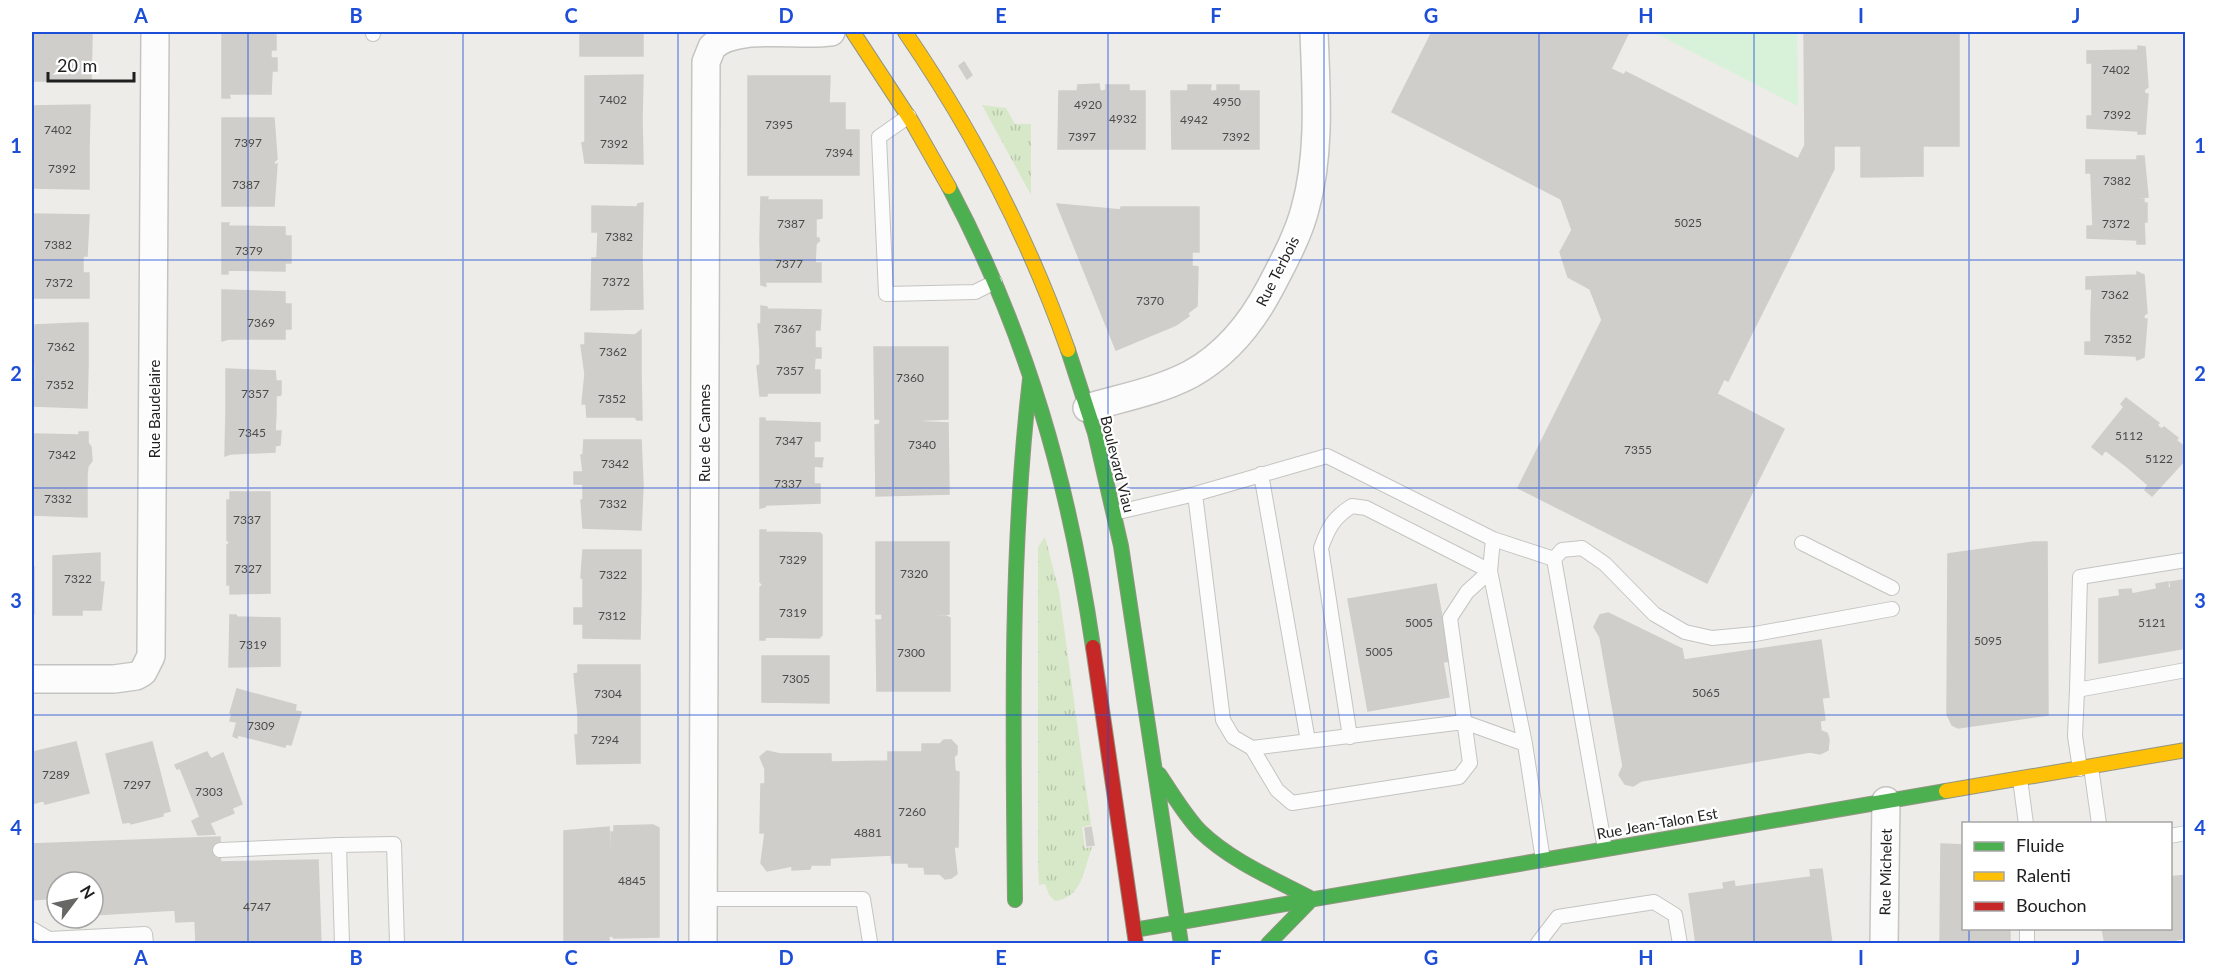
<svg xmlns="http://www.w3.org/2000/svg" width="2217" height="975" font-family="Lato,sans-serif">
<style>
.grass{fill:url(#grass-tufts)}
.park{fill:#d8f2da}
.building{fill:#d0cecb;stroke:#d0ceca;stroke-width:1.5}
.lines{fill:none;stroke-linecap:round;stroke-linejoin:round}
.lane-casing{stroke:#c4c4c2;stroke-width:16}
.street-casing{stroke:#c4c4c2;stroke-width:30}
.fast-casing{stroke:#929681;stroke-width:16}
.slow-casing{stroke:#929681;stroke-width:16}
.jam-casing{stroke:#929681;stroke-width:16}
.lane{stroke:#fcfcfc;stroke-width:14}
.street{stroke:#fcfcfc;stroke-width:27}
.fast{stroke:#4caf50;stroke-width:14}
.slow{stroke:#ffc107;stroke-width:14}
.jam{stroke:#c62828;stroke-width:14}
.grid{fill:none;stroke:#1d4ed8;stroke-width:1.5;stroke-opacity:0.55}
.labels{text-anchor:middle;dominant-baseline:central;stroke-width:4.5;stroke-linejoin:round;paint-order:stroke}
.number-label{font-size:12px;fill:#4b4b4a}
.street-label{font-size:15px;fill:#1f1f1f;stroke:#fff}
.neatline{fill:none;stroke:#1d4ed8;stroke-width:2}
.grid-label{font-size:20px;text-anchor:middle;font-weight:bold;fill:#1d4ed8}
</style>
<defs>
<pattern id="grass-tufts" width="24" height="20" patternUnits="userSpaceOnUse" patternTransform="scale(1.5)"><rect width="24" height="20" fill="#d7e8c9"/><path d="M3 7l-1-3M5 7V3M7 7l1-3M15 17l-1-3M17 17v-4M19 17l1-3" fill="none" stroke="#b8c7ac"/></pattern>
</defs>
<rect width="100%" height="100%" fill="#edece8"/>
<path class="grass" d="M982,105L1006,108L1015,124H1031V195Z
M1045,537L1059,591L1091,825L1082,827L1085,848L1092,847C1084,869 1082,898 1055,901L1049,895L1045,884L1039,885L1038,866V547Z"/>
<path class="park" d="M1653,32H1797L1798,106Z"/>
<path class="building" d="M32,32H92V37H32Z
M222,32H273V35H276V50H271V54L222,53Z
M580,32H643V56H580Z
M1432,32H1629L1611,69L1624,75L1626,72L1798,159L1805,145L1804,32H1959V146H1923V176L1861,177V146H1834V169L1728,381L1724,379L1717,394L1784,429L1707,583L1518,488L1602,320L1590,289L1568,277L1560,252L1572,230L1561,199L1392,112Z
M32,37H92L91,81H32Z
M2138,46L2145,47L2148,87L2144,90H2092V63H2087V51L2138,50Z
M222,53L271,54V58H277V71H272L271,94H229L230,98H222Z
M964,62L972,75L967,79L959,66Z
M643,75L642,119L585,118V76Z
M748,76H830L829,103H845V130H859V175H748Z
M1099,84L1100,91H1103V149H1058L1059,91H1077L1078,85Z
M1106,85H1129V91H1145V149H1103V91L1106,90Z
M1188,85H1211L1210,91H1213V149H1172L1171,91H1188Z
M1217,85H1239V91H1259V149H1213V91H1217Z
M2092,90H2144L2145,94H2148L2145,134H2138V131L2087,128V116H2092Z
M90,105L89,147H32V106Z
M222,118H274L277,159L274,162H222Z
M585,118L642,119L643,164L585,163L582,143L585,142Z
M32,147H89V189L32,188Z
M2137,156H2144L2148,197L2092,200L2091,173H2086V160H2137Z
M222,162H274V165L277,164L274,206H222Z
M761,197H768L767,200H822V218L816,219V238H819V241H760Z
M2144,199V203H2147V222H2144L2145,244H2137V240L2087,238V226H2093L2092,200Z
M643,203L642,257H597L598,232H592V206L637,207L638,204Z
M1057,204L1121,210V207H1199V252H1192V266L1198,267L1197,306L1188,313L1189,316L1176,325L1116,350Z
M32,214L89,215L87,256H32Z
M222,223H229L228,226L285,227V236H291V263H285V271L228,270V274H222Z
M760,241H819L816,244L815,263H821V282H765L766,286L761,285Z
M32,256L83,257V273H89V298H32Z
M642,257L643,309L591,310L592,258Z
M2137,272L2144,275L2147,313L2144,315H2091L2092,289H2086V277L2137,275Z
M222,290L285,292V304H291V329H285V339H228L222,341Z
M761,306L767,307V309L821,310L820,330H815V348H821V351H760L758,324H761Z
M2091,315H2144V319H2147L2144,357L2137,360L2136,356L2085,354V342H2091Z
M80,323H88V366L35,365L32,330H35V325Z
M641,330V375L585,374L581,345H585V333L635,335Z
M874,347H948V419L880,422V419H875Z
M760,351H821V358H815L814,370H820V393H767V396H760L757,366L760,365Z
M35,365L88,366L87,408L34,406V400H32V380H35Z
M226,369L275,371L276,381H281V395L276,396V413H226Z
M585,374L641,375L642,420H637L635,417H587L586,404H582Z
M2126,398L2159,423L2157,425L2159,427L2126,466L2105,450L2102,455L2092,447L2124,407L2121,404Z
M226,413H276L275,431H281L280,445L275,446V452L230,454L225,456Z
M760,418H765V421L820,423V441H814V458H823L822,463H760Z
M903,421L948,423L949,494L876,496L875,425L880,424V422Z
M2159,427L2162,429L2164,427L2178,438L2176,440L2186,448V459L2152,496L2145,490L2148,485L2126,466Z
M79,432H88V443L91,447L92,461L88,466L87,474L34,475V448H32L34,434L79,435Z
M584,440H641L643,485L574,484V472H583L581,455H583Z
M760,463H822V467L814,466V484H820V503L766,505L765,507L760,508Z
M85,473L87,474V517L33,515L32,513L34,475Z
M586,484L643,485L641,530L583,528L581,500H583V485Z
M230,492H270V543H230L227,540V500H230Z
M760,530H766L765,532L820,533L822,535V585H763L760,582Z
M876,542H949V614L882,617V614H876Z
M2034,542H2047L2048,715L1958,728L1952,725L1947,714L1948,554Z
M230,543H270V593L230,594V585H227V545Z
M583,550H641V595L583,594V578H581Z
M100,553V582H104L101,610H82V615H53V556Z
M32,567H34V614H32Z
M2182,580L2183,585L2186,584V648L2099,663V599L2120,596L2119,590L2131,589L2132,594L2157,589L2156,584L2168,582V588H2171L2170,582Z
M1436,584L1450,661L1443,662L1449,697L1409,704L1390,592Z
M763,585H822V635L819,638L765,637V640H760V587Z
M1390,592L1409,704L1368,711L1348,599Z
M583,594L641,595L640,639L583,638V624H574V608H583Z
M1608,613L1682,649L1684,660L1821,640L1829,697L1822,698L1825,720L1820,721L1821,731L1827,733L1829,739L1828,750L1820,754L1810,752L1641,781L1633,786L1625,784L1619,775L1623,766L1600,637L1594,627L1600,615Z
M230,615H236L237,617L280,618V666L229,667Z
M946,616L950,618V691H877L876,620H882V617Z
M762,656H829V703L762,702Z
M578,665H640V714H578L574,674L578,673Z
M237,689L296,705L295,711L301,712L291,745L286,744L285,747L238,735L237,738L233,736L237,722L230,721L232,714L230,713Z
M578,714H640V763L577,764L575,735H578Z
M944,740H951L957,746V754L954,757L955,771L959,772L958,847H954L957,874L951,878L945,879L940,874H925L924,867H909L908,863H892L891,855L830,858V865H811L810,869L792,870V866L767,871L761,863L765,833H760L761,784H765V769L760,757L767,751L780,754H831V762L888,761V752H922V744H940Z
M76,742L89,793L45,804L33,752Z
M152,742L170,811L163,813V816L131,824L130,822L123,823L106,754Z
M32,752L45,800L32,804Z
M207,752L211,759L223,753L242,804L232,808L234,813L210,823L215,834L198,835L192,821L200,817L180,768L177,769L175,765Z
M653,825L659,828V937L614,938L612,936L611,832H614V826Z
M609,827L612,936H609V940L564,941V831Z
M1091,827L1094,845L1087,846L1085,828Z
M220,837L221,888L93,896V882H57V898L32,900V844Z
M1941,844L1964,845V928H2010V944H1940Z
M318,860L321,944H196L194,890L221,888V862Z
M1822,869L1832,944H1696L1689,894L1724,889L1723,883L1734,881L1735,887L1811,877L1810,870Z
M2186,875V938L2157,944L2155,928H2170V877Z
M194,890L195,921L176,922L175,910L93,915V896Z
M2102,928H2155L2157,944H2105Z"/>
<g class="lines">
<g class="lane-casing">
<path id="lane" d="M373,34V32
M909,116L879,137L886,294L975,292L995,282
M1261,474L1308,741
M1195,494L1223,720L1233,737L1252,748L1464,722L1525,744
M1114,513L1195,494L1327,456L1493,539L1490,571L1525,744L1543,860
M1493,539L1554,559L1605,849
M1802,543L1892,588
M1554,559L1562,550L1582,548L1605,564L1654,614L1685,632L1712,638L1755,634L1892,609
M2077,690L2080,577L2186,560
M1252,748L1277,790L1292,803L1459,777L1470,763L1450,618L1467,592L1490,571L1366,508L1352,506C1334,517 1328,528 1321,548L1350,737
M2091,767L2099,824
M2080,769L2075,736L2077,690L2186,670
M2020,779L2026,824
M2170,836L2186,833
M339,845L394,844L397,944
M220,850L339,845L342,944
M703,899H863L870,942
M32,929L49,939L145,934L146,944
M1538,943L1558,917L1654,902L1675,915L1680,944
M2027,944V928"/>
</g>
<g class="street-casing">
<path id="street" d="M1087,408C1121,398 1159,391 1191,374C1227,354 1251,324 1270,288C1283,263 1298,236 1305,209C1321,152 1316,90 1314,32
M32,679H114L136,676L143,672L151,656L155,32
M703,944L706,62L712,47C736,23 799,37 831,32
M1884,944L1886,801"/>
</g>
<g class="fast-casing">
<path id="fast" d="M949,187C1027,334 1069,483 1093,647
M1068,350L1095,433L1121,546L1181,944
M1159,774C1172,793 1184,814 1200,831C1231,861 1274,879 1312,899
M1015,900C1013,726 1010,552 1030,379
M1134,930L1946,791
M1268,944L1312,899"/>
</g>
<g class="slow-casing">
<path id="slow" d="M853,32L912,122L949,187
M905,32C973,131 1028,237 1068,350
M1946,791L2186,750"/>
</g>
<g class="jam-casing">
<path id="jam" d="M1093,647L1136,944"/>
</g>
<use href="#lane" class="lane"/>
<use href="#street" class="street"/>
<use href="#fast" class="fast"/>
<use href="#slow" class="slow"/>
<use href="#jam" class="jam"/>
</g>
<path class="grid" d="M248,32V944M463,32V944M678,32V944M893,32V944M1108,32V944M1324,32V944M1539,32V944M1754,32V944M1969,32V824M32,260H2186M32,488H2186M32,715H2186M1969,928V944"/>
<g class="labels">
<g class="number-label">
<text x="2116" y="69">7402</text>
<text x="613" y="99">7402</text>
<text x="1227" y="101">4950</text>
<text x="1088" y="104">4920</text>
<text x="2117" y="114">7392</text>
<text x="1123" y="118">4932</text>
<text x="1194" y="119">4942</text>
<text x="779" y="124">7395</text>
<text x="58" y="129">7402</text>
<text x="1082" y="136">7397</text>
<text x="1236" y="136">7392</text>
<text x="248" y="142">7397</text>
<text x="614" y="143">7392</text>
<text x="839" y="152">7394</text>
<text x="62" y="168">7392</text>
<text x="2117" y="180">7382</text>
<text x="246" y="184">7387</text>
<text x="1688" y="222">5025</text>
<text x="791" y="223">7387</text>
<text x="2116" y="223">7372</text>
<text x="619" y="236">7382</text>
<text x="58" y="244">7382</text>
<text x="249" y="250">7379</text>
<text x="789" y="263">7377</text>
<text x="616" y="281">7372</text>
<text x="59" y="282">7372</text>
<text x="2115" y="294">7362</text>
<text x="1150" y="300">7370</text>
<text x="261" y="322">7369</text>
<text x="788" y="328">7367</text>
<text x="2118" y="338">7352</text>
<text x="61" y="346">7362</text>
<text x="613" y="351">7362</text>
<text x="790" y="370">7357</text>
<text x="910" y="377">7360</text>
<text x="60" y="384">7352</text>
<text x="255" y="393">7357</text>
<text x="612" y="398">7352</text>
<text x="252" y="432">7345</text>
<text x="2129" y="435">5112</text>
<text x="789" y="440">7347</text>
<text x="922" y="444">7340</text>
<text x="1638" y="449">7355</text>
<text x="62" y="454">7342</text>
<text x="2159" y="458">5122</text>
<text x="615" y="463">7342</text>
<text x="788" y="483">7337</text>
<text x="58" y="498">7332</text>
<text x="613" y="503">7332</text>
<text x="247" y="519">7337</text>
<text x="793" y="559">7329</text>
<text x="248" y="568">7327</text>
<text x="914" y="573">7320</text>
<text x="613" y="574">7322</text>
<text x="78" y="578">7322</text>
<text x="793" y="612">7319</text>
<text x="612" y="615">7312</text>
<text x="1419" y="622">5005</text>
<text x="2152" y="622">5121</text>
<text x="1988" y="640">5095</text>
<text x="253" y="644">7319</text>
<text x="1379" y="651">5005</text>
<text x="911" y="652">7300</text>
<text x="796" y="678">7305</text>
<text x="1706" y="692">5065</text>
<text x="608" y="693">7304</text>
<text x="261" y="725">7309</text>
<text x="605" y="739">7294</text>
<text x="56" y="774">7289</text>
<text x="137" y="784">7297</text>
<text x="209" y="791">7303</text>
<text x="912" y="811">7260</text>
<text x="868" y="832">4881</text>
<text x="632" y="880">4845</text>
<text x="257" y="906">4747</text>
</g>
<g class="street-label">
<text transform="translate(1277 271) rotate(-63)">Rue Terbois</text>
<text transform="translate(154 409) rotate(-90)">Rue Baudelaire</text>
<text transform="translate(704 433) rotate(-90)">Rue de Cannes</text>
<text transform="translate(1118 464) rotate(76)">Boulevard Viau</text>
<text transform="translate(1657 823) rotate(-10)">Rue Jean-Talon Est</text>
<text transform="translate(1885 872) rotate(-89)">Rue Michelet</text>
</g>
</g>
<rect width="2217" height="975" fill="none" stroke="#ffffff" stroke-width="66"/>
<rect x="1962" y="822" width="210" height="108" fill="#ffffff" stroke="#a5a5a5" stroke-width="1.5"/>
<rect x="1974" y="842" width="30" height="9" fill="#4caf50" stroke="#a5a5a5" stroke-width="1.5"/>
<text x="2016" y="852" font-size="18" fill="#1f1f1f">Fluide</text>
<rect x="1974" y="872" width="30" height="9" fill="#ffc107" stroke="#a5a5a5" stroke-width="1.5"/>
<text x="2016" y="882" font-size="18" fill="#1f1f1f">Ralenti</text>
<rect x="1974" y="902" width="30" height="9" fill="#c62828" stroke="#a5a5a5" stroke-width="1.5"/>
<text x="2016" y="912" font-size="18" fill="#1f1f1f">Bouchon</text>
<g transform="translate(75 900) rotate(58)"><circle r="28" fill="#ffffff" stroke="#a5a5a5" stroke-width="1.5"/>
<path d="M0-4.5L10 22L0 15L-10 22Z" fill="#676765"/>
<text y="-9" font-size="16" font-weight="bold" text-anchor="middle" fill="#1f1f1f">N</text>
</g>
<path d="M48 72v9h86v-9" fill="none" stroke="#1f1f1f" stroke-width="3"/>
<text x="57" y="72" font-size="18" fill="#1f1f1f" stroke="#ffffff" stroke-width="4.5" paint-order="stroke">20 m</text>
<rect x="33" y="33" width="2151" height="909" class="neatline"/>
<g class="grid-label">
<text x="141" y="23">A</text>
<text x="356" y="23">B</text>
<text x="571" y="23">C</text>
<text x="786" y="23">D</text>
<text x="1001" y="23">E</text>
<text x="1216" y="23">F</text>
<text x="1431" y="23">G</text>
<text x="1646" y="23">H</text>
<text x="1861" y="23">I</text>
<text x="2076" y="23">J</text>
<text x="16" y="153">1</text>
<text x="2200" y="153">1</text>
<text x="16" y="381">2</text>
<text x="2200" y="381">2</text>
<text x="16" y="608">3</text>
<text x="2200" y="608">3</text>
<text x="16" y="835">4</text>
<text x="2200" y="835">4</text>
<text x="141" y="965">A</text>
<text x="356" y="965">B</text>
<text x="571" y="965">C</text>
<text x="786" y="965">D</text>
<text x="1001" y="965">E</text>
<text x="1216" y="965">F</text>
<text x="1431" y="965">G</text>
<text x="1646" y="965">H</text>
<text x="1861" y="965">I</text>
<text x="2076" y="965">J</text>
</g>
</svg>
